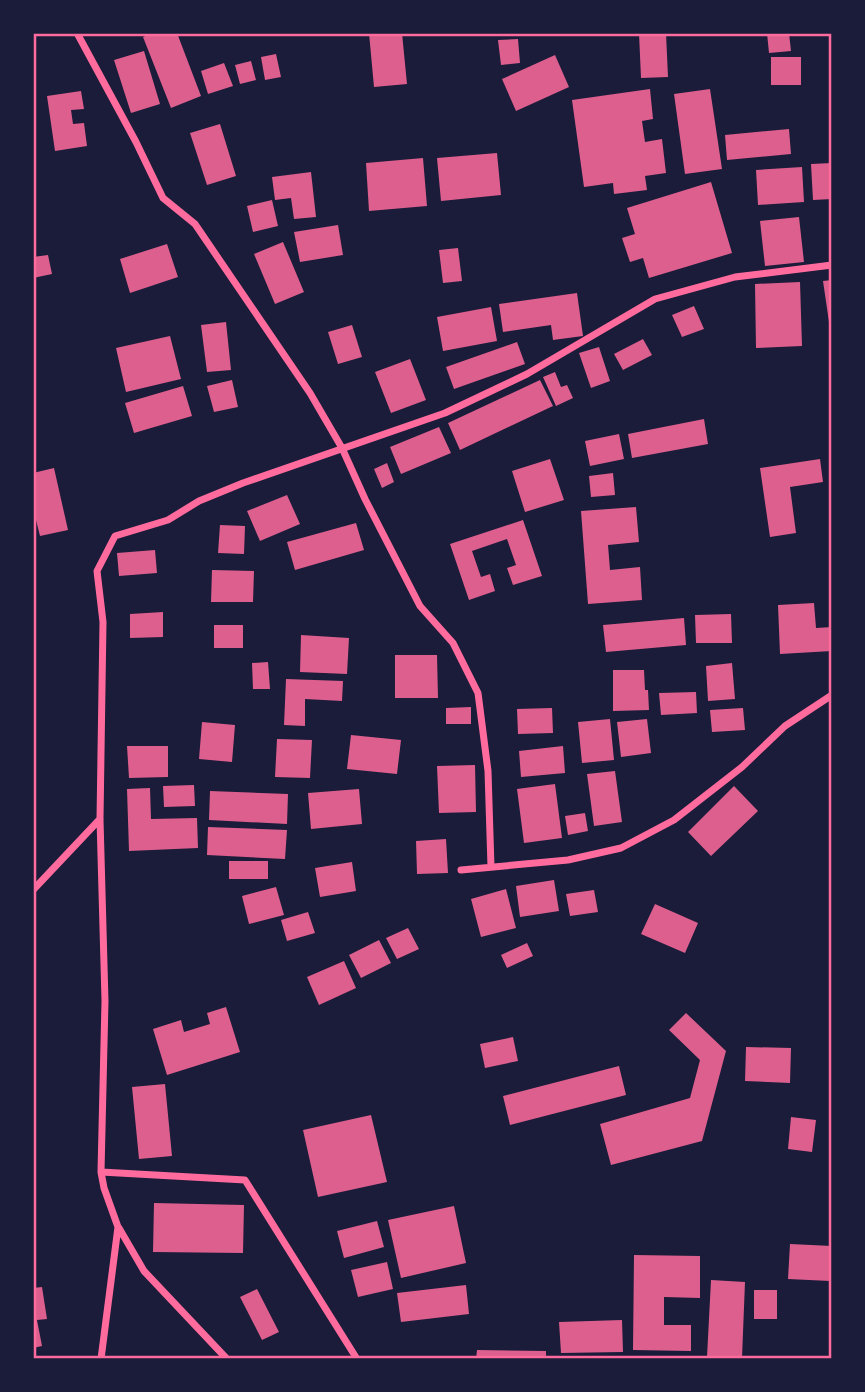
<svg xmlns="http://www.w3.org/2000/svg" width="865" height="1392" font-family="'Fira Sans',sans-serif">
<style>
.building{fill:#dd5f8e}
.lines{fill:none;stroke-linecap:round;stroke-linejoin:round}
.minor{stroke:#ff6b9d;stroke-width:7}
.neatline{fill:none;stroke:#ff6b9d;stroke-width:2.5}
</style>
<rect width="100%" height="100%" fill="#1b1b3a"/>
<path class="building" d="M152,33H177L201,96L171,108L143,37Z
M369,33H402L407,84L374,87Z
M639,33H666L668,77L641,78Z
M767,33H789L791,51L769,53Z
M518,39L520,63L501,65L498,40Z
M144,51L160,104L131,113L114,60Z
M276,54L281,77L265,80L261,57Z
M555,55L569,87L516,111L502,79Z
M771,57H801V85H771Z
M251,61L256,80L240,84L235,65Z
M224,63L233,86L208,94L201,71Z
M650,89L653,119L642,121L645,142L662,139L666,173L645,176L647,190L614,194L613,183L584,187L572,100Z
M710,89L722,169L685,174L674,94Z
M81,91L84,109L71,110L73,124L84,123L87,146L55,151L47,96Z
M220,124L236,176L207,185L190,133Z
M789,129L791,154L727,160L725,135Z
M497,153L501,195L441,201L437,158Z
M423,158L427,206L369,211L366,163Z
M832,163V199L813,200L811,164Z
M802,167L804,202L758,205L756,170Z
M311,172L316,217L294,219L291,198L275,200L272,177Z
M711,182L732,253L649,278L643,258L630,262L622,238L635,234L627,208Z
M272,200L278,226L253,232L247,206Z
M799,217L804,262L765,266L760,221Z
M338,225L343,255L300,262L294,232Z
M283,242L304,292L275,304L254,254Z
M167,244L178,277L130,293L120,259Z
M458,248L462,281L443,283L439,250Z
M48,255L52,274L33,278V257Z
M832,280V322H829L823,281Z
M800,282L802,346L756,348L755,284Z
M577,293L583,336L553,340L551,325L503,332L499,304Z
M694,306L704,329L682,337L672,315Z
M491,307L497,341L443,351L437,317Z
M226,322L231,370L207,372L201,325Z
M352,325L362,357L338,364L328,332Z
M170,336L181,379L126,392L116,348Z
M643,339L652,355L623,370L614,354Z
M517,342L525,364L454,389L446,367Z
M599,347L610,381L591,388L579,353Z
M410,359L426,400L391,413L375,372Z
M555,372L561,387L567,385L573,398L556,406L543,377Z
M232,380L238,407L214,412L207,386Z
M540,380L553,406L460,450L448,423Z
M183,386L192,416L134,433L125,403Z
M704,419L708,444L632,458L628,434Z
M439,427L451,453L401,474L390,447Z
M619,434L624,459L590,466L585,441Z
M550,459L564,500L525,512L512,471Z
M820,459L823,482L790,487L796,533L770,537L760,468Z
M387,463L394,482L382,488L374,469Z
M54,468L68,530L40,536L33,508V473Z
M613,473L615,495L591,497L589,476Z
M287,495L300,524L260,541L247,511Z
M636,507L639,542L608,545L610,570L640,567L642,600L588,604L581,511Z
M523,520L542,576L513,585L507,568L516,565L507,539L472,551L481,577L490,574L495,591L469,600L450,544Z
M356,523L364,550L295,570L287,542Z
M220,525L245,526L244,554L218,553Z
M155,550L157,573L119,576L117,553Z
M212,570L254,571L253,602H211Z
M814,603L816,628L832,627V651L780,654L778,605Z
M163,612V637L130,638V614Z
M731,614L732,643H696L695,615Z
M684,618L686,645L606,652L603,625Z
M214,625H243V648H214Z
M301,635L349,638L347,674L300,672Z
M395,655H437L438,698H395Z
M268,662L270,689H253L252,663Z
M732,663L735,699L708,701L706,666Z
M613,670H644L645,690H648L649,710L613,711Z
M286,679L343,681L342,701L305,699V726L284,725Z
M696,692L697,713L661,715L659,693Z
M471,707V724H446V708Z
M552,708L553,733L518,734L517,709Z
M743,708L745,730L712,732L710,710Z
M610,719L614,760L582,763L578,722Z
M647,719L651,753L621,757L617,722Z
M202,722L235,725L232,762L199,759Z
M351,735L401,740L397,774L347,769Z
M277,739L312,740L310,778L275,777Z
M127,746H168V777L129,778Z
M563,746L565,773L521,777L519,751Z
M475,765L476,812L439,813L437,766Z
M615,771L622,822L594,826L587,774Z
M555,784L562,838L524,843L517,789Z
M194,785L195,806L164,807L163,786Z
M734,786L758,811L711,856L688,832Z
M150,788L151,819L197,818L198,848L129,851L127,789Z
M359,789L362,824L311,829L308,793Z
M210,791L288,794L287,824L209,820Z
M585,813L588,831L568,835L565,816Z
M208,827L287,830L285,859L207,855Z
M446,839L448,873L417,874L416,841Z
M229,861H268V879H229Z
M352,862L356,891L320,897L315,868Z
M554,880L559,911L520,917L516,886Z
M276,887L284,915L249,924L242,896Z
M506,889L516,928L481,937L471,899Z
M594,890L598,912L570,916L566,894Z
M655,904L698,923L685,953L641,934Z
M308,912L315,933L287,941L281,920Z
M408,928L419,949L397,959L386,938Z
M379,940L391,963L361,978L349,955Z
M527,943L533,956L507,968L501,955Z
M344,961L356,988L319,1005L307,977Z
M226,1007L240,1052L167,1075L153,1029L181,1020L184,1032L210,1024L207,1013Z
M686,1013L726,1051L702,1141L611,1165L600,1124L690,1098L700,1060L669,1030Z
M513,1037L518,1061L485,1068L480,1044Z
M746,1047L791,1048L790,1083L745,1081Z
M619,1066L626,1095L510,1125L503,1096Z
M165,1084L172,1156L139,1159L132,1087Z
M371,1115L387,1182L318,1197L303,1130Z
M791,1117L816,1120L812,1152L788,1149Z
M154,1203L244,1205L243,1253L153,1252Z
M454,1206L466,1263L401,1278L388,1220Z
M377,1221L384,1247L344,1258L337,1231Z
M790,1244L832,1246L830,1281L788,1279Z
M634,1255L700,1256V1298L664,1297V1325H691V1351L633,1350Z
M387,1262L393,1289L358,1297L351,1270Z
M711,1280L745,1282L742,1358L707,1357Z
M466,1285L469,1314L401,1322L397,1293Z
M42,1287L47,1319L37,1320L42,1346L33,1348V1288Z
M257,1289L279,1332L262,1340L240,1297Z
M754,1290H777V1319H754Z
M622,1320L623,1352L561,1353L559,1322Z
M477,1350L546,1351V1359H476Z"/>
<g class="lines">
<path class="minor" d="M77,33L136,142L163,198L195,224L310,393L342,448L365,499L420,606L453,643L478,693L488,771L491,867
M461,870L568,860L621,848L674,820L742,767L785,726L832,695
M33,890L100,819
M101,1172L245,1180L357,1359
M119,1228L144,1271L227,1359
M101,1359L118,1227L104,1188L101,1172L105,1001L100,819L103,622L97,571L115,536L168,520L199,501L243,483L445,413L527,374L655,299L735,277L832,265"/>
</g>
<rect width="865" height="1392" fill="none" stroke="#1b1b3a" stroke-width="70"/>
<rect x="35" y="35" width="795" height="1322" class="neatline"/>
</svg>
